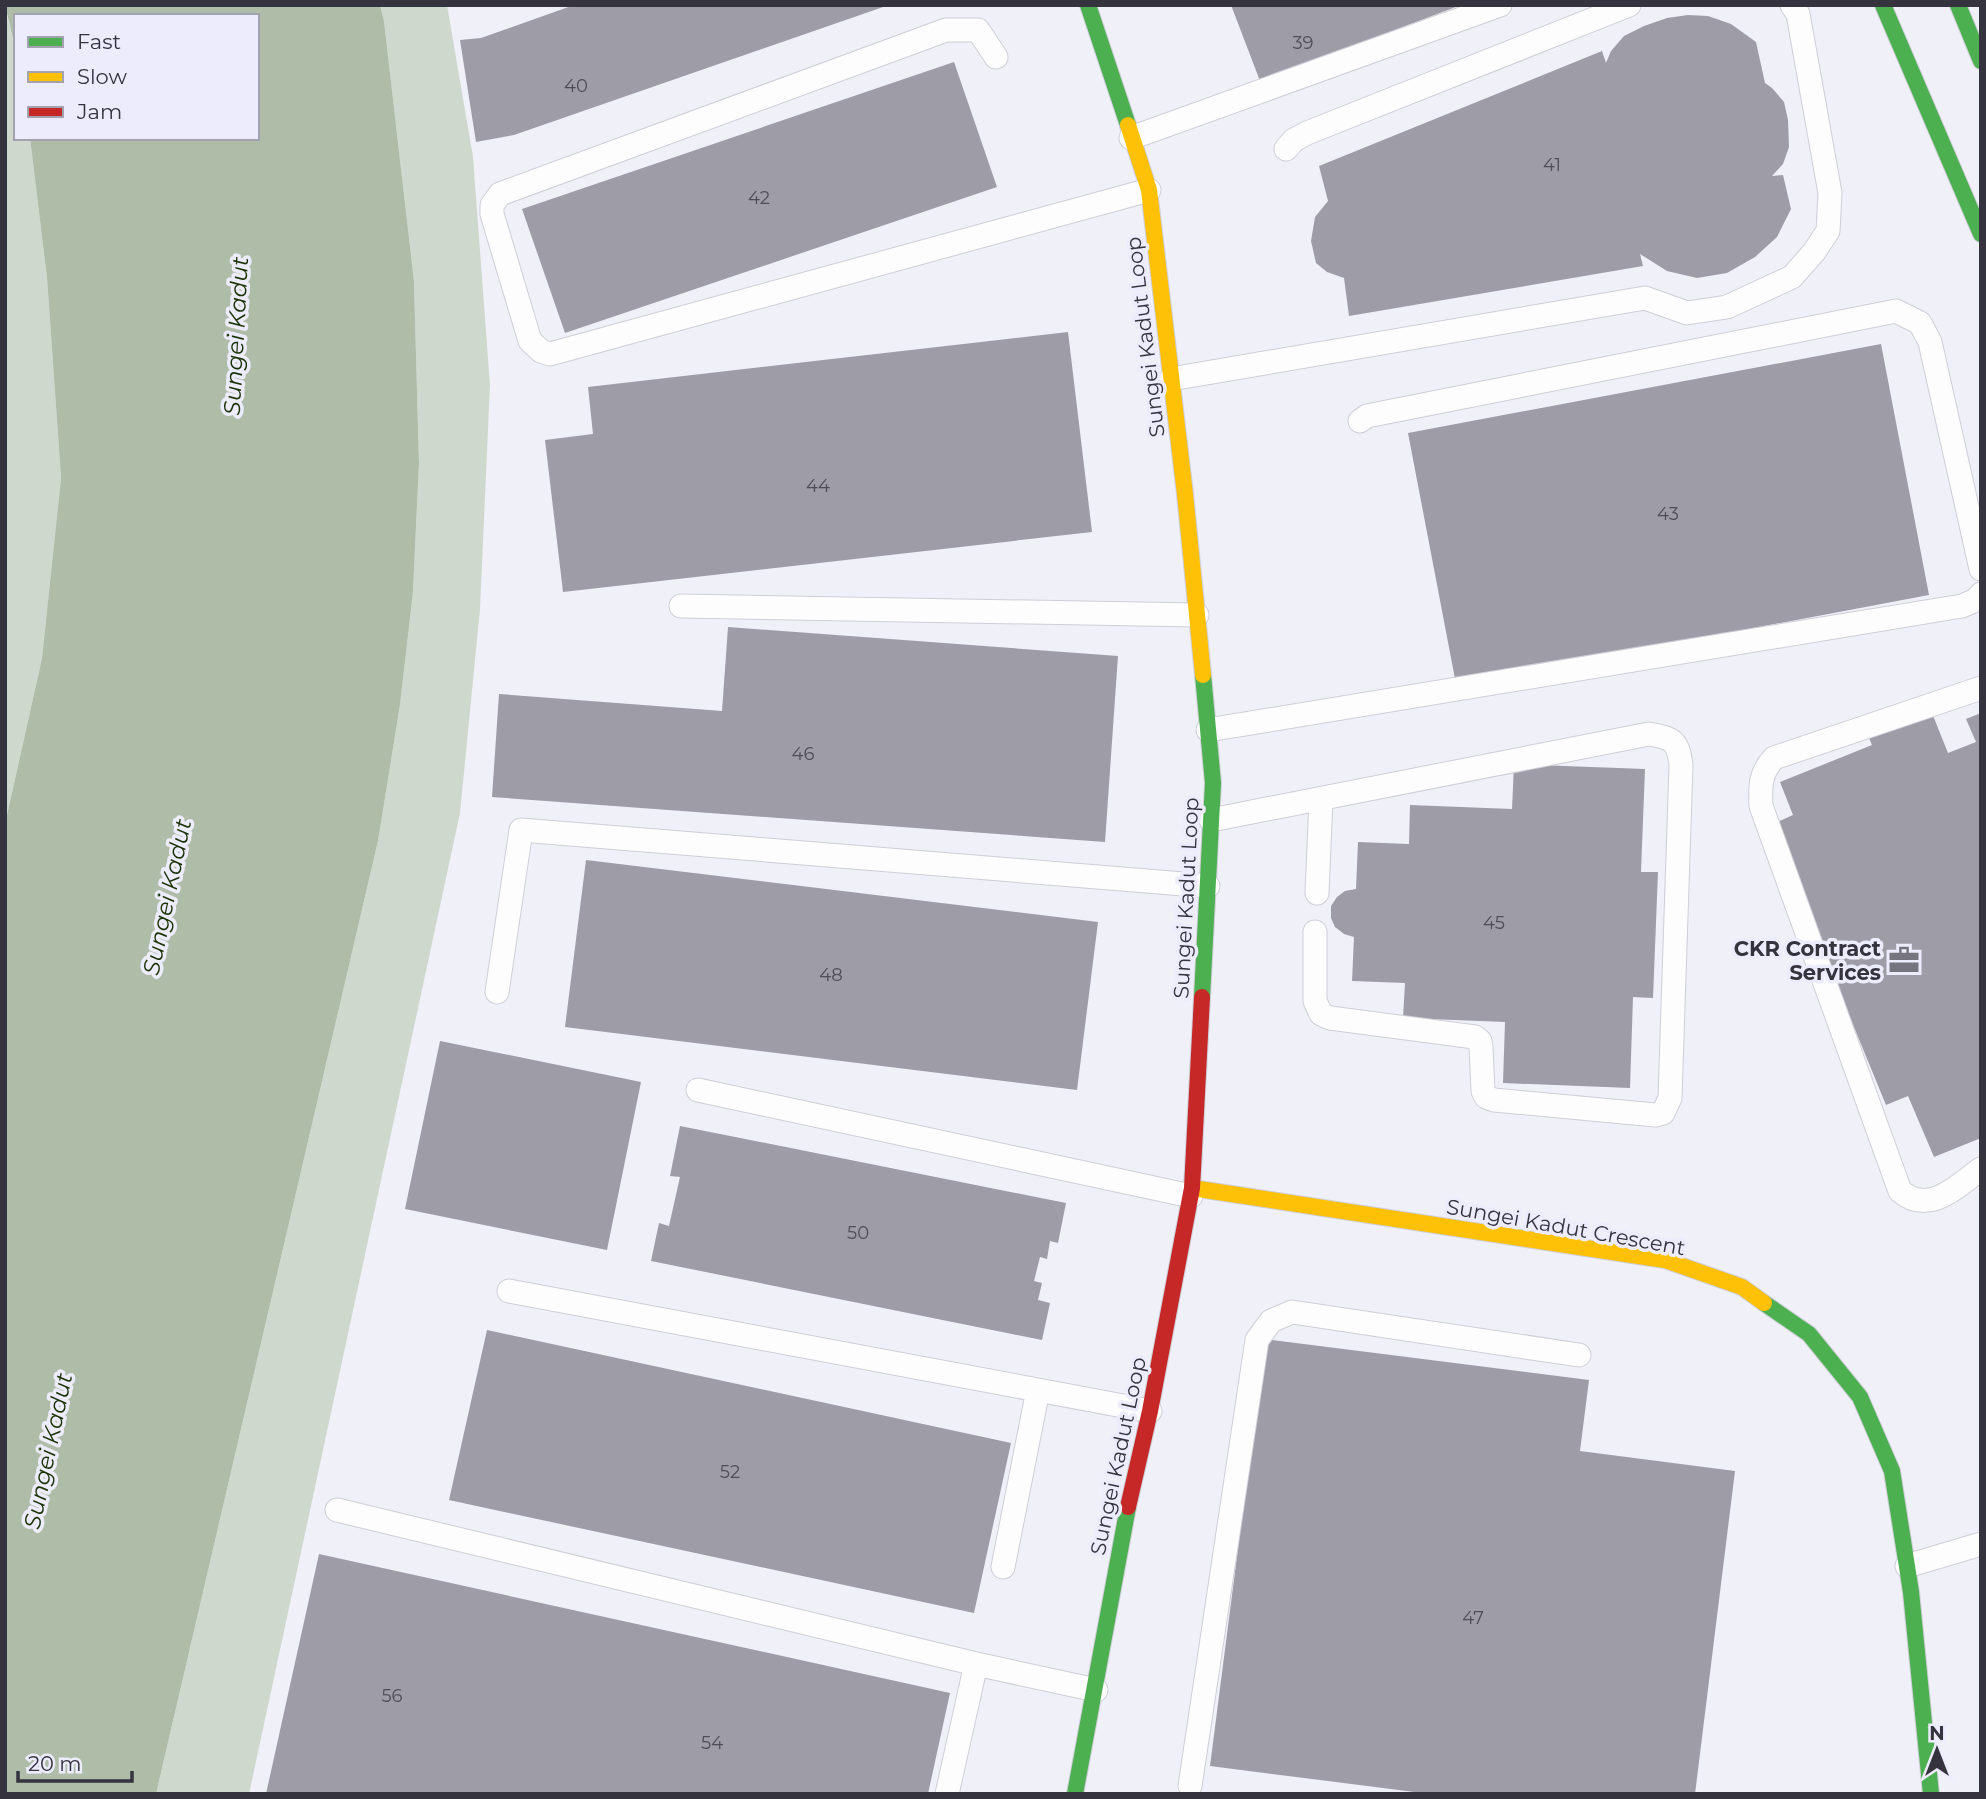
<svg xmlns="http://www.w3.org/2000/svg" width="1986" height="1799" font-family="Montserrat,sans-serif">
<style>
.green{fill:#cfd8cc}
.water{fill:#afbda8}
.building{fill:#9e9ca7}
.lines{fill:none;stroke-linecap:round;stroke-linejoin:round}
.lane-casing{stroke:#ceced7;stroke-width:25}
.fast-casing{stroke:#ceced7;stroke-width:18}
.slow-casing{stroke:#ceced7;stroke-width:18}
.jam-casing{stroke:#ceced7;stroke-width:18}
.lane{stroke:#fdfdfe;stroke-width:23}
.fast{stroke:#4caf50;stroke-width:16}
.slow{stroke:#ffc107;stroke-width:16}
.jam{stroke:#c62828;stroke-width:16}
.labels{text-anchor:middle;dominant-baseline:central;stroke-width:7;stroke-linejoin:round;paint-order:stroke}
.number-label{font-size:18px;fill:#4f4d58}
.street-label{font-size:21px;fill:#35333e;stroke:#edecfd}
.poi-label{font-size:21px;font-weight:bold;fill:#35333e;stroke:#edecfd;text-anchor:end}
.water-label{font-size:23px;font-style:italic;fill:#183100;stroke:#edecfd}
</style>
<rect width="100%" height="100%" fill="#f0f0f9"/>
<path class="green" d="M380,5H447L473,157L490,385L480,609L460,813L249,1794H156L378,841L400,705L413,592L419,463L414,281L384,21Z
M5,8L16,52V138H30L47,278L61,478L42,658L5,824Z"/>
<path class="water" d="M5,5H380L384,21L414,281L419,463L413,592L400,705L378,841L156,1794H5V824L42,658L61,478L47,278L30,138H257V16H16V52Z"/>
<path class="building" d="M574,5H886V6L514,135L476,142L460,40L481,38Z
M1231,5H1461L1260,81Z
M1688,15L1708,16L1731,24L1756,42L1765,83L1772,88L1784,102L1788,120L1789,147L1783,164L1772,176L1783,175L1791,209L1777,237L1755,257L1727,273L1697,278L1667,271L1640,254L1643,266L1349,316L1344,278L1327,272L1316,263L1311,241L1315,217L1328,201L1319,166L1602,51L1606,63L1611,51L1624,36L1644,26L1667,18Z
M954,62L997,187L565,333L522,209Z
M1068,332L1092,532L563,592L545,440L593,434L588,387Z
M1881,344L1929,595L1456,684L1408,433Z
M728,627L1118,656L1105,842L492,797L499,694L722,711Z
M1930,708L1948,753L1976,742L1966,719L1981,713V1138L1934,1157L1908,1096L1886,1105L1771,825L1793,815L1780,782L1872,745L1867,733Z
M1514,764L1645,769L1641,872H1658L1653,998L1633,997L1630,1088L1503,1083L1505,1022L1403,1018L1405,983L1352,981L1354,937L1344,934L1335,927L1331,918V906L1337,897L1345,891L1356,889L1358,842L1409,844L1410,805L1512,809Z
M586,860L1098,922L1077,1090L565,1027Z
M440,1041L641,1082L607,1250L405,1209Z
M680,1126L1066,1203L1058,1243L1050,1241L1047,1259L1040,1257L1034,1281L1042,1283L1038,1300L1050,1303L1042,1340L651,1261L659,1223L669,1226L680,1177L670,1176Z
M487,1330L1011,1443L974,1613L449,1500Z
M1265,1339L1589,1380L1580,1451L1735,1471L1695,1794H1430L1210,1766Z
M319,1554L950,1693L928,1794H266Z"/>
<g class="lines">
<g class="lane-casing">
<path id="lane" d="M996,57L978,30H946L500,194L492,205V214L530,341L541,351L550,354L1149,190
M1131,138L1500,5
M1286,149L1294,140L1307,133L1629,5
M1171,379L1645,298L1687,313L1727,307L1792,277L1814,252L1828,231L1830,193L1798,14L1792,5
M1360,421L1367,416L1382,413L1896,311L1920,323L1930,342L1981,569
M681,606L1197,615
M1981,688L1774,758C1760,773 1760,786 1761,806L1900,1191C1929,1216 1957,1186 1981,1169
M1208,730L1962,606L1976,600L1981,594
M1211,820L1649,734C1673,738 1678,741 1681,765L1670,1098L1663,1113L1655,1115L1494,1100L1486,1097L1483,1091L1481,1047L1480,1041L1475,1037L1330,1018L1321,1014L1315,1001V932
M1317,893L1321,799
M497,992L521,830L1208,886
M698,1090L1191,1196
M509,1291L1150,1411
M337,1510L976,1664L1096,1690
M1907,1566L1981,1544
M1003,1567L1038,1390
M1190,1786L1257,1340L1271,1321L1292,1312L1579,1355
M947,1794L976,1664"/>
</g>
<g class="fast-casing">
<path id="fast" d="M1088,5L1128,125
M1883,5L1981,234
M1958,5L1981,61
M1202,997L1213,783L1203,675
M1764,1303L1809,1334L1860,1397L1892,1471L1911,1592L1931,1794
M1075,1794L1128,1507"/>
</g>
<g class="slow-casing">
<path id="slow" d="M1128,125L1149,190L1185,494L1203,675
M1192,1188L1665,1260L1742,1287L1764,1303"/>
</g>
<g class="jam-casing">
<path id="jam" d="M1128,1507L1150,1411L1192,1188L1202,997"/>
</g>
<use href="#lane" class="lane"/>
<use href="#fast" class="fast"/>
<use href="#slow" class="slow"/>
<use href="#jam" class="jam"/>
</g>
<defs>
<g id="office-bare" transform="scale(2.415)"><path d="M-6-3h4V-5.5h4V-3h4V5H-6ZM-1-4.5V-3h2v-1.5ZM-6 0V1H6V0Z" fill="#76757f" stroke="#edecfd" stroke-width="2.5" paint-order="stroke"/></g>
</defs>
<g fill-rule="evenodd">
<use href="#office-bare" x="1904" y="960"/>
</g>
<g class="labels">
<g class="number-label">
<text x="1303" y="43">39</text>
<text x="576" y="86">40</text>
<text x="1552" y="165">41</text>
<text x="759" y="198">42</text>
<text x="818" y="486">44</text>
<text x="1668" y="514">43</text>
<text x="803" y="754">46</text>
<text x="1494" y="923">45</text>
<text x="831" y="975">48</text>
<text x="858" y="1233">50</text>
<text x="730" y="1472">52</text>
<text x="1473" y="1618">47</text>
<text x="392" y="1696">56</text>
<text x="712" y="1743">54</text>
</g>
<g class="street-label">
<text transform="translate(1145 337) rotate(-97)">Sungei Kadut Loop</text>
<text transform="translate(1186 898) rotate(-87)">Sungei Kadut Loop</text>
<text transform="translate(1566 1227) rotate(10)">Sungei Kadut Crescent</text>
<text transform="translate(1118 1456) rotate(-78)">Sungei Kadut Loop</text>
</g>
<g class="poi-label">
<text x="1881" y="948">CKR Contract<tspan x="1881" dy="24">Services</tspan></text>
</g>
<g class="water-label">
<text transform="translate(236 336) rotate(-87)">Sungei Kadut</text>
<text transform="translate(167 897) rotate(-78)">Sungei Kadut</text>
<text transform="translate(48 1451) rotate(-78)">Sungei Kadut</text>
</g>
</g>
<rect width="1986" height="1799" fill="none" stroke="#35333e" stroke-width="14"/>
<rect x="14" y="14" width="245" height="126" fill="#edecfd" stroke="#a3a2b1" stroke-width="2"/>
<rect x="28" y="37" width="35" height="10" fill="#4caf50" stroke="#a3a2b1" stroke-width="2"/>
<text x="77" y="49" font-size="21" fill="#35333e">Fast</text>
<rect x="28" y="72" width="35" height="10" fill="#ffc107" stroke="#a3a2b1" stroke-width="2"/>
<text x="77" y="84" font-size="21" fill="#35333e">Slow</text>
<rect x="28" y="107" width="35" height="10" fill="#c62828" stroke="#a3a2b1" stroke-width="2"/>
<text x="77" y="119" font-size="21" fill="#35333e">Jam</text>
<g transform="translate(1937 1750)" stroke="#edecfd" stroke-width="5" paint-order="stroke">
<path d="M0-5L12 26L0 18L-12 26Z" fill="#35333e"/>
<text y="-10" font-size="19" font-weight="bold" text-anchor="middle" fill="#35333e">N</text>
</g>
<path d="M18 1771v10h114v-10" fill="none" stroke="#35333e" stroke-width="3.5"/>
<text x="28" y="1771" font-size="21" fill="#35333e" stroke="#edecfd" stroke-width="5" paint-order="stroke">20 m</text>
</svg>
